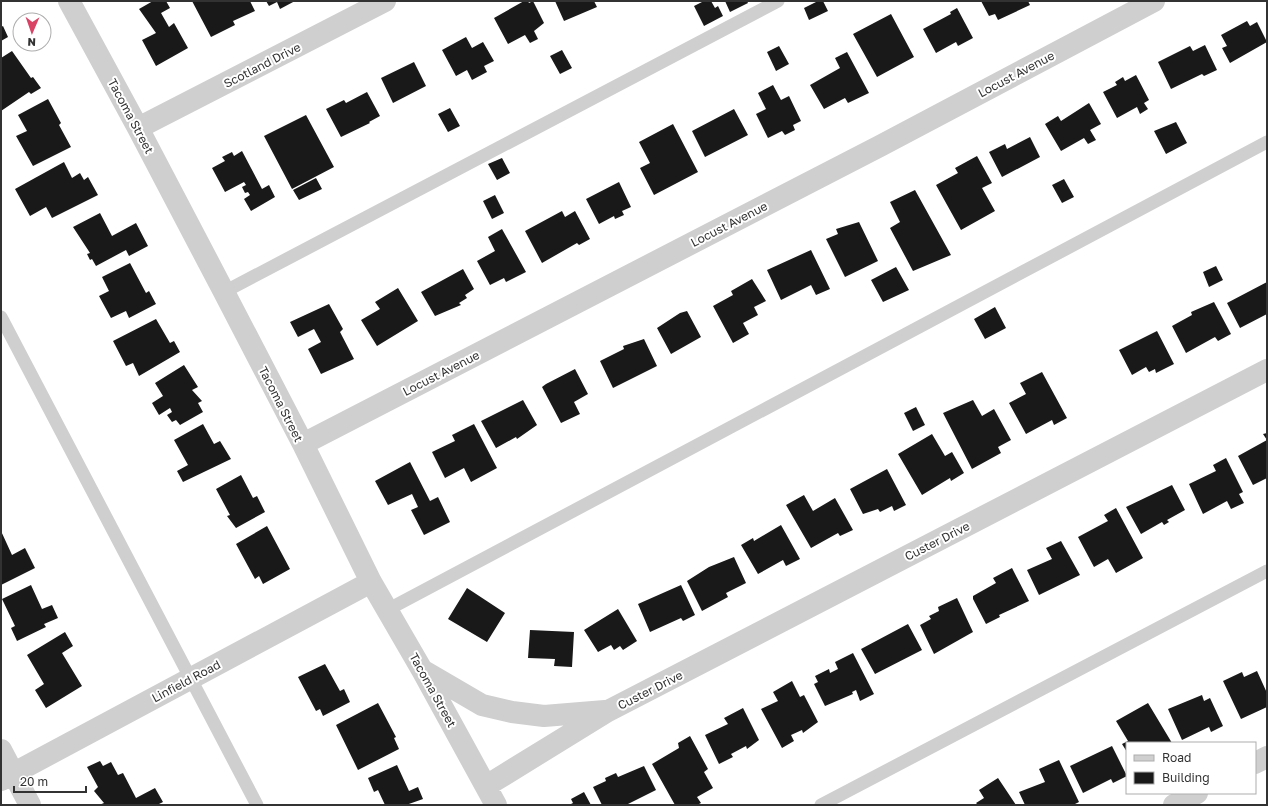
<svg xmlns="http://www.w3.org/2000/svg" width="1268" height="806" font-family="'Golos Text',sans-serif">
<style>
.building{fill:#191919}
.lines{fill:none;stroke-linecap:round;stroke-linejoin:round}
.service{stroke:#cfcfcf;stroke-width:13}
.minor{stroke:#cfcfcf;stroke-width:22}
.labels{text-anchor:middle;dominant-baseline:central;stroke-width:4;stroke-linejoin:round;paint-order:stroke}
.street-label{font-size:12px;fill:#323232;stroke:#fff}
</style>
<rect width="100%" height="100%" fill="#fff"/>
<path class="building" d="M153,1H166L170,8L161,13L169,27L174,23L188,48L156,66L142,40L156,33L139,9Z
M192,1H250L255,11L233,21L235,25L211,37Z
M266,1H295L280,9L277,2L269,6Z
M524,1H528L529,3L533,1L544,23L534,31L538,39L530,43L525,35L508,44L494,18Z
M555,1H594L597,7L564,21Z
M704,1H711L715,8L718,6L723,16L704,26L694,6Z
M725,1H747L748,3L730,12Z
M818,1H823L828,11L809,20L804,8Z
M981,1H1028L1030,5L998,20L995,14L989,16Z
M957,8L973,38L958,46L956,42L936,53L923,29L951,14L950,12Z
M891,14L914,57L877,77L853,34Z
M1247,21L1250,26L1257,22L1267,42L1230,63L1222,48L1227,46L1221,35Z
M3,26L8,37L1,41V27Z
M466,37L472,48L483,42L494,61L484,66L487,72L472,80L467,70L456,76L442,50Z
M1205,45L1217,70L1204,76L1202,74L1171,89L1158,62L1190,46L1193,51Z
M779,46L789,64L776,71L767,52Z
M562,50L572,68L560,74L550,56Z
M12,51L31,78L33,77L41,88L31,94L29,92L1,111V58Z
M847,52L869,93L848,103L845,98L824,109L810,85L840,68L835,58Z
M414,62L426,86L393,103L381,78Z
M1136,75L1149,100L1144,103L1148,109L1140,114L1137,107L1117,118L1103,92L1117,85L1115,82L1123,77L1125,81Z
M773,85L781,100L789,96L801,121L793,125L795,130L785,135L782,131L768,138L756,114L766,109L758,93Z
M367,92L380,116L369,122L370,123L341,137L326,109L344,100L346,103Z
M48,99L61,123L59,125L71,147L33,166L16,136L27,131L18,115Z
M1089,103L1101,124L1090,130L1096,140L1088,144L1084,138L1061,151L1045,124L1058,116L1061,121Z
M450,108L460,126L448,132L438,114Z
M734,109L748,135L705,157L692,131Z
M306,115L334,167L292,189L264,136Z
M1176,122L1187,143L1166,154L1154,131Z
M673,124L698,172L654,195L640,168L650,163L639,142Z
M1030,137L1040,157L1002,177L989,152L1005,144L1007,149Z
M242,151L262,189L269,185L275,197L251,211L244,199L250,195L248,192L245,193L242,187L246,185L244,182L225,192L212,168L225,161L222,157L232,152L234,156Z
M977,156L992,183L982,188L995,211L961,230L936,185L958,173L955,168Z
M502,158L510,173L497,180L488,164Z
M64,162L72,178L80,173L84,180L88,177L98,195L52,218L46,207L30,216L15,189Z
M316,178L322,189L299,200L293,190Z
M1064,179L1074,197L1062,203L1052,185Z
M619,182L631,207L622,211L624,215L615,219L614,216L599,224L586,199Z
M915,190L951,255L913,271L890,228L900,222L890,202Z
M495,195L504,213L492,219L483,201Z
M562,211L565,217L575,211L590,239L579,245L577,243L542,263L525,231Z
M100,213L112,236L136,223L148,246L129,256L126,250L96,266L92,259L90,260L87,254L90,253L73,227Z
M859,222L878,261L845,277L826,239L838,234L836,229Z
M502,229L526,272L506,282L504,278L490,285L477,261L495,251L488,237Z
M811,250L830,289L816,295L811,285L781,300L767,270Z
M130,263L146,293L149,291L156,304L129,318L126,311L111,318L99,296L109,291L102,277Z
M1216,266L1223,280L1209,287L1203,272Z
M896,267L909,290L883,302L871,280Z
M463,269L474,289L465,295L467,298L459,303L461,305L435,316L421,292Z
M752,279L766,301L754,307L758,315L743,323L749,334L733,343L713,306L733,295L731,291Z
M1267,282V314L1240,328L1227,303Z
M398,288L418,321L377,346L361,320L380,309L375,302Z
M1214,302L1231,334L1218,341L1215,337L1186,353L1172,326L1192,315L1191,312Z
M329,304L343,329L340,332L354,359L321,374L308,349L321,342L314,329L298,337L290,322Z
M995,307L1006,328L985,339L974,319Z
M687,311L701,337L671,354L657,328L680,313Z
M156,319L170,343L174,341L180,352L139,376L133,363L126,366L113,341Z
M1157,331L1174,364L1156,373L1155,369L1149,372L1146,367L1132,375L1119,350Z
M644,339L657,366L613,388L600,361L624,349L623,346Z
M184,365L198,387L192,390L202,401L198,403L203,412L180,425L176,420L172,422L167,415L172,412L170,408L159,415L152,403L163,396L155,383Z
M575,369L588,394L574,402L580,414L561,423L542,387L546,384Z
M1042,372L1067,418L1054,425L1052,420L1026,434L1009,403L1026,394L1020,383Z
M523,400L537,425L517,439L516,437L496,448L481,421Z
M973,400L982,416L994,409L1011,440L998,447L1001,453L972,469L943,413Z
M916,407L925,425L913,431L904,413Z
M203,424L214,444L220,441L231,459L183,482L177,471L188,465L174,440Z
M474,424L497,468L471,482L464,468L445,478L432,452L455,441L452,435Z
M1267,433V478L1253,485L1238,456L1267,440L1263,434Z
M932,434L945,456L952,452L964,473L951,481L950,478L922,495L898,454Z
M1226,458L1243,492L1239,494L1244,503L1231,509L1227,501L1203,514L1189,484L1216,471L1213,465Z
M410,462L430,501L438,497L450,522L424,535L411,510L418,507L412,494L388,505L375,481Z
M887,469L906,505L894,511L892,506L880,512L878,509L863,514L850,489Z
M241,475L253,498L257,496L265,512L236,528L227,516L230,515L216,489Z
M1172,485L1185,510L1167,520L1169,522L1164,525L1162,522L1141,534L1126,507Z
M804,495L813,511L835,498L853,530L840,536L838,533L811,548L786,505Z
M1116,508L1143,558L1116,573L1108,559L1094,567L1078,537L1108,521L1104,515Z
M781,525L800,559L786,566L783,560L758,574L741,545L753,538L754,541Z
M267,526L290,569L263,584L259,576L255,579L236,544Z
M1,531L12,555L25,548L35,568L1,585Z
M1061,541L1080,575L1039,595L1027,570L1052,559L1046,548Z
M734,557L746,583L726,593L728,597L702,611L687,581L709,567Z
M1012,568L1029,601L999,615L1000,617L986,624L973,599V596L996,583L993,578Z
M31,585L42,609L52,605L58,618L44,624L46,627L17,641L11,628L15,626L2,599Z
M681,585L695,615L683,621L681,618L650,632L638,604Z
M467,588L505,613L487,642L448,619Z
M957,598L973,632L934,654L920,625L931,619L929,616L939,611L938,607Z
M618,609L637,641L623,650L620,646L614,650L611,645L598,652L584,630Z
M908,624L922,650L875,674L861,649Z
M530,630L574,632L572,667L554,666L555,659L528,658Z
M65,632L73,646L62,653L82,686L46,708L35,690L44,684L27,655Z
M853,653L874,694L860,701L856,690L852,692L853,694L825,706L814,684L818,682L815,676L829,669L830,673L838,669L835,662Z
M325,664L340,691L344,689L350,702L323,716L320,709L316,711L298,677Z
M1257,671L1267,693V707L1241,719L1223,681L1242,672L1244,677Z
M792,681L800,697L804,695L818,722L803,733L802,730L791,735L794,741L782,748L761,709L778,701L773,692Z
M1202,695L1204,701L1210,698L1223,726L1211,732L1209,727L1182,740L1168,709Z
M378,703L396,737L394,738L399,749L358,770L336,725Z
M1148,703L1172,743H1127V752L1122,744L1128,741L1116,721Z
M743,708L759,740L747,749L746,746L731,754L733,757L719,764L705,735L728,724L724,718Z
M690,736L708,769L704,772L713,788L697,797L701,803L697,805H675L652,764L679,748L678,743Z
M1112,746L1127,776L1113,783L1111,779L1083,793L1070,766Z
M1059,760L1079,802L1073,805H1025L1019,792L1045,782L1039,769Z
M100,761L103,766L111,762L118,775L123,773L136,798L155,788L163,802L157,805H99L104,803L94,791L98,787L87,767Z
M397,765L409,791L418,787L423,799L406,805H385L378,790L374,792L368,778Z
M644,766L656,790L626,805H602L593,787L606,781L605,778L616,773L618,777Z
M998,778L1016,805H978L976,803L984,798L979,790Z
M584,792L591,805H569L573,803L571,799Z"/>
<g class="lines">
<path class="service" d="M224,292L778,1
M1,317L257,805
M387,610L1267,142
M821,805L1267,571"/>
<path class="minor" d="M69,1L138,128L224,292L303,444L371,582L422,670L496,805
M138,128L385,1
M303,444L880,146L1154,1
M422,670L482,705L512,712L544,716L605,711
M1,750L30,805
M1255,763L1267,757
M1,780L371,582
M486,786L608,711L1267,370
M1174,805L1197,793"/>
</g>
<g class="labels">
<g class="street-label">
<text transform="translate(262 65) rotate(-27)">Scotland Drive</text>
<text transform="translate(1016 74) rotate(-28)">Locust Avenue</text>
<text transform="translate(131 116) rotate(62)">Tacoma Street</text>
<text transform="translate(729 224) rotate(-27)">Locust Avenue</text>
<text transform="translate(441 373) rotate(-27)">Locust Avenue</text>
<text transform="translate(281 404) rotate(63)">Tacoma Street</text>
<text transform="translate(937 541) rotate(-27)">Custer Drive</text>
<text transform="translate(186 681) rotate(-28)">Linfield Road</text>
<text transform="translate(433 690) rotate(61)">Tacoma Street</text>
<text transform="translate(650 690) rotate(-27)">Custer Drive</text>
</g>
</g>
<rect width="1268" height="806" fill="none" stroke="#323232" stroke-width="4"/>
<rect x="1126" y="742" width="130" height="52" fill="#ffffff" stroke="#adadad"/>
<rect x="1134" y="755" width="20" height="6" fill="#cfcfcf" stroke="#adadad"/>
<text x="1162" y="762" font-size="12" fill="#323232">Road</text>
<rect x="1134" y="772" width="20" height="12" fill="#191919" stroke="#adadad"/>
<text x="1162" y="782" font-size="12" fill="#323232">Building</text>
<g transform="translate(32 32) rotate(182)"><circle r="19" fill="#ffffff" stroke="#adadad"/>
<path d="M0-3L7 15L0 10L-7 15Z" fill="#da4265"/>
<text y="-6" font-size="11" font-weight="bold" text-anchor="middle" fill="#323232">N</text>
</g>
<path d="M14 786v6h72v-6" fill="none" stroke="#323232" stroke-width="2"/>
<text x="20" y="786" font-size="12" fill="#323232" stroke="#ffffff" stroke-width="3" paint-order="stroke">20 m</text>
</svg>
